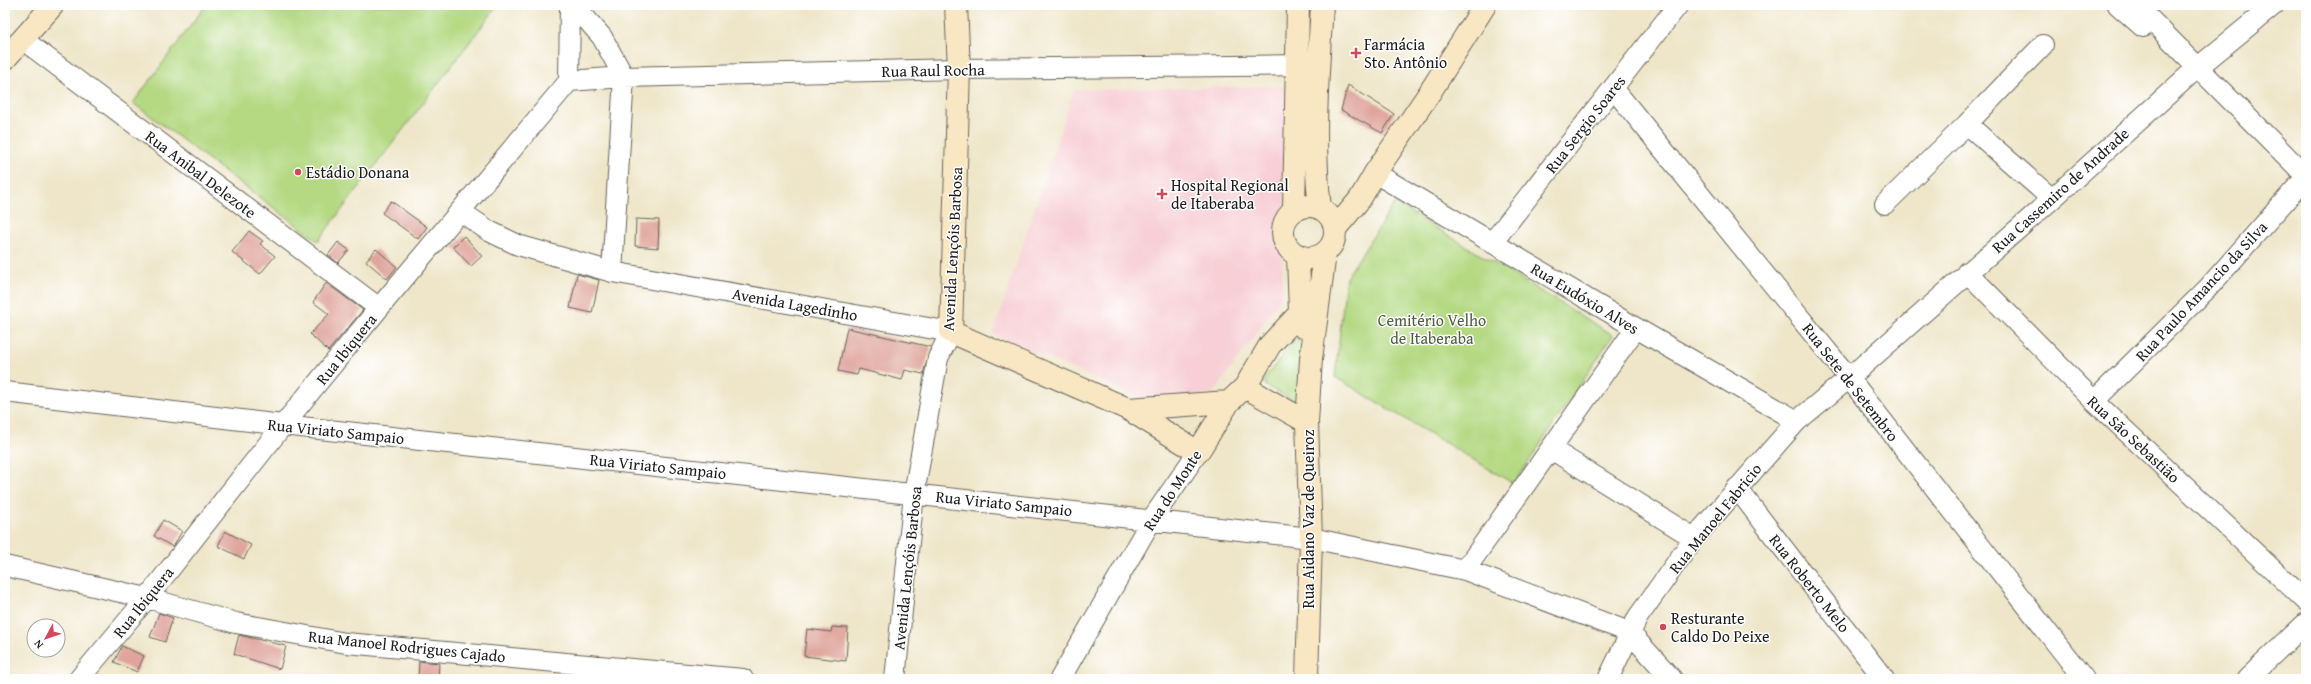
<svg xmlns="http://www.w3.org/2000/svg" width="2311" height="684" font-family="'Gentium Book Plus',serif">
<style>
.built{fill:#f7cfd5}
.green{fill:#b4d982;stroke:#687a4f}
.building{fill:#dfa59c}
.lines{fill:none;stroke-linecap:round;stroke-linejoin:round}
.street-casing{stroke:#666359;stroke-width:22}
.secondary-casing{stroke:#666359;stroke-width:24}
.street{stroke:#fff;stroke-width:20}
.secondary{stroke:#f9e7c3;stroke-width:22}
.poi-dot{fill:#d1495b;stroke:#fff;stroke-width:1.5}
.labels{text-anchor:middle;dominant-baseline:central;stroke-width:3;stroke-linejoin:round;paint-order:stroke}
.poi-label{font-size:16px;fill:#1c1c1c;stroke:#fff;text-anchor:start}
.street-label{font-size:16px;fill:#1c1c1c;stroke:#fff}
.park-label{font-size:16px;fill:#515e40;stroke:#fff}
</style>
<rect width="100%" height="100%" fill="#fff"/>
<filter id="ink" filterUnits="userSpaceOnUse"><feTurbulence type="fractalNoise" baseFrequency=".025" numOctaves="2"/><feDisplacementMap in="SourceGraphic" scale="8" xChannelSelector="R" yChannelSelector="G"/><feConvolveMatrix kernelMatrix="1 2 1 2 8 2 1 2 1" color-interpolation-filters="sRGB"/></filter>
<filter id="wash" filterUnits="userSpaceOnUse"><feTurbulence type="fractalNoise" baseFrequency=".012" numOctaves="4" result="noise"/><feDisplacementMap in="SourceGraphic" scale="16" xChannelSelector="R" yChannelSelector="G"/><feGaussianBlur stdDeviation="0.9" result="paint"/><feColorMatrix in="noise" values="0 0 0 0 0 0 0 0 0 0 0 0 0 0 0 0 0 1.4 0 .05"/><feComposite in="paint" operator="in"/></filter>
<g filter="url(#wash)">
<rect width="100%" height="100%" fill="#efe6c9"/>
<path class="built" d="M1290,86L1281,298L1213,394L1145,400L993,334L1074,90Z"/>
<path class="green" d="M206,5H498L318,241L133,103Z
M1395,203L1613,335L1514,484L1335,377L1346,278Z
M1298,336L1302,337L1309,400L1303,405L1266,386L1264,379Z"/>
<g id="blocks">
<path class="building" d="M1348,85L1394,114L1382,133L1341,110Z
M391,201L427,227L418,239L382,213Z
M636,219L659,220L658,248L635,246Z
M249,231L263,241L260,244L275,256L260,274L232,252Z
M464,236L482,256L471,266L453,247Z
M338,242L349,250L338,263L328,255Z
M376,249L397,267L387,279L366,261Z
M577,274L599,280L592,313L570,308Z
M326,283L363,310L328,351L310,334L329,314L313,302Z
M847,328L931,347L923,374L905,370L902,380L859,369L857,375L838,371Z
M163,520L182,531L173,547L154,536Z
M225,531L251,545L244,559L218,546Z
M159,613L173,618L165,642L150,637Z
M832,627L848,628L846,661L804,656L807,629L831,632Z
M239,635L286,646L280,669L234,654Z
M122,646L144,656L137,672L114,662Z
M419,661L439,663L438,679H418Z"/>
</g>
</g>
<g filter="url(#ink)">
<use href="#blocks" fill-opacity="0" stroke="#666359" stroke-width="1"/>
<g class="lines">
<g class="street-casing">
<path id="street" d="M574,5L602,37L624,77L612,272
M2118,5L2143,27
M2136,5L2306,176
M22,39L379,308
M569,81L624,77L959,69L1312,65
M1613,88L1849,378L2084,679
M1967,124L2043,45
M1375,173L1636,328L1797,421
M1885,204L1967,124L2052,199
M460,211L489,231L518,245L612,272L951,332L938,358L914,494L895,679
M1492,243L1678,5
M1967,272L2094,401L2306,601
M5,392L283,425L1311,538L1465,570L1629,632L1672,679
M2094,401L2208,288L2306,177
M1551,449L1694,538
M1737,488L1884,679
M5,566L147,598L236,623L346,643L743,679
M1465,570L1636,328
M79,679L147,598L283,425L379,308L569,81L570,5
M1060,679L1152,519L1198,452
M1608,679L1638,617L1694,538L1797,421L1849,378L2052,199L2197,68L2274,5
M2247,679L2306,623"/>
</g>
<g class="secondary-casing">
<path id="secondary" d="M956,5L959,69L951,332L1128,409L1198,452L1229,402L1245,387L1270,345L1300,313
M5,59L53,5
M1283 232a26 26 0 1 1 52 0a26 26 0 1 1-52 0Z
M1320,208C1312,141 1318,72 1322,5
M1294,210L1298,5
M1335,229L1360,199L1375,173L1430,92L1485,5
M1298,255L1300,313L1303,327
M1245,387L1307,422
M1128,409L1229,402
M1307,679L1311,538L1307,422L1311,359L1325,253"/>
</g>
<use href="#street" class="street"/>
<use href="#secondary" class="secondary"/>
</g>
</g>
<g class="poi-dot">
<path d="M1354 47h4v4h4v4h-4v4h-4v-4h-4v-4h4z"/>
<circle cx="298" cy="172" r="4"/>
<path d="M1160 188h4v4h4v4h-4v4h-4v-4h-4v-4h4z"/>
<circle cx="1663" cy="627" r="4"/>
</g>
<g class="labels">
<g class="poi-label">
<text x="1364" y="44">Farmácia<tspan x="1364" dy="18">Sto. Antônio</tspan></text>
<text x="306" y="172">Estádio Donana</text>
<text x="1171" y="185">Hospital Regional<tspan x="1171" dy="18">de Itaberaba</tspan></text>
<text x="1671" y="618">Resturante<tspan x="1671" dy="18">Caldo Do Peixe</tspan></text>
</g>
<g class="street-label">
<text transform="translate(933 70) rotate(-1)">Rua Raul Rocha</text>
<text transform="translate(1585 124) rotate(-52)">Rua Sergio Soares</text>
<text transform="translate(201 174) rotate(37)">Rua Anibal Delezote</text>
<text transform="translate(2060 190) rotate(-42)">Rua Cassemiro de Andrade</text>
<text transform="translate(952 249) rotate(-87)">Avenida Lençóis Barbosa</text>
<text transform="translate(2201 291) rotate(-47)">Rua Paulo Amancio da Silva</text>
<text transform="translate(1585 298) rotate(31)">Rua Eudóxio Alves</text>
<text transform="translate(795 304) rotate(10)">Avenida Lagedinho</text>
<text transform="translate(346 349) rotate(-51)">Rua Ibiquera</text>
<text transform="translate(1851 382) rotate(52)">Rua Sete de Setembro</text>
<text transform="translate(336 431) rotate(6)">Rua Viriato Sampaio</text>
<text transform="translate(2134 439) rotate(43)">Rua São Sebastião</text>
<text transform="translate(658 466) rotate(6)">Rua Viriato Sampaio</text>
<text transform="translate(1172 490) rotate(-57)">Rua do Monte</text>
<text transform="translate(1004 503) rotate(6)">Rua Viriato Sampaio</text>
<text transform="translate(1715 518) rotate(-51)">Rua Manoel Fabricio</text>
<text transform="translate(1308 519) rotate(-90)">Rua Aidano Vaz de Queiroz</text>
<text transform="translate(907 568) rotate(-84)">Avenida Lençóis Barbosa</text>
<text transform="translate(1810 583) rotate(52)">Rua Roberto Melo</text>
<text transform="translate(143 602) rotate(-51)">Rua Ibiquera</text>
<text transform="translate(407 646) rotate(6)">Rua Manoel Rodrigues Cajado</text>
</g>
<g class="park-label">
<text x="1432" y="320">Cemitério Velho<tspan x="1432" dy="18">de Itaberaba</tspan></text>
</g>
</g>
<rect width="2311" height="684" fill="none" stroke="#fff" stroke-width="20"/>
<g transform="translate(46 638) rotate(230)"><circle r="19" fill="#ffffff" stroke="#a4a4a4"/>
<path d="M0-3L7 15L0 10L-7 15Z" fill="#d1495b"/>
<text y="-6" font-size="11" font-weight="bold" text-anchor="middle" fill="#1c1c1c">N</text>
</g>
</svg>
